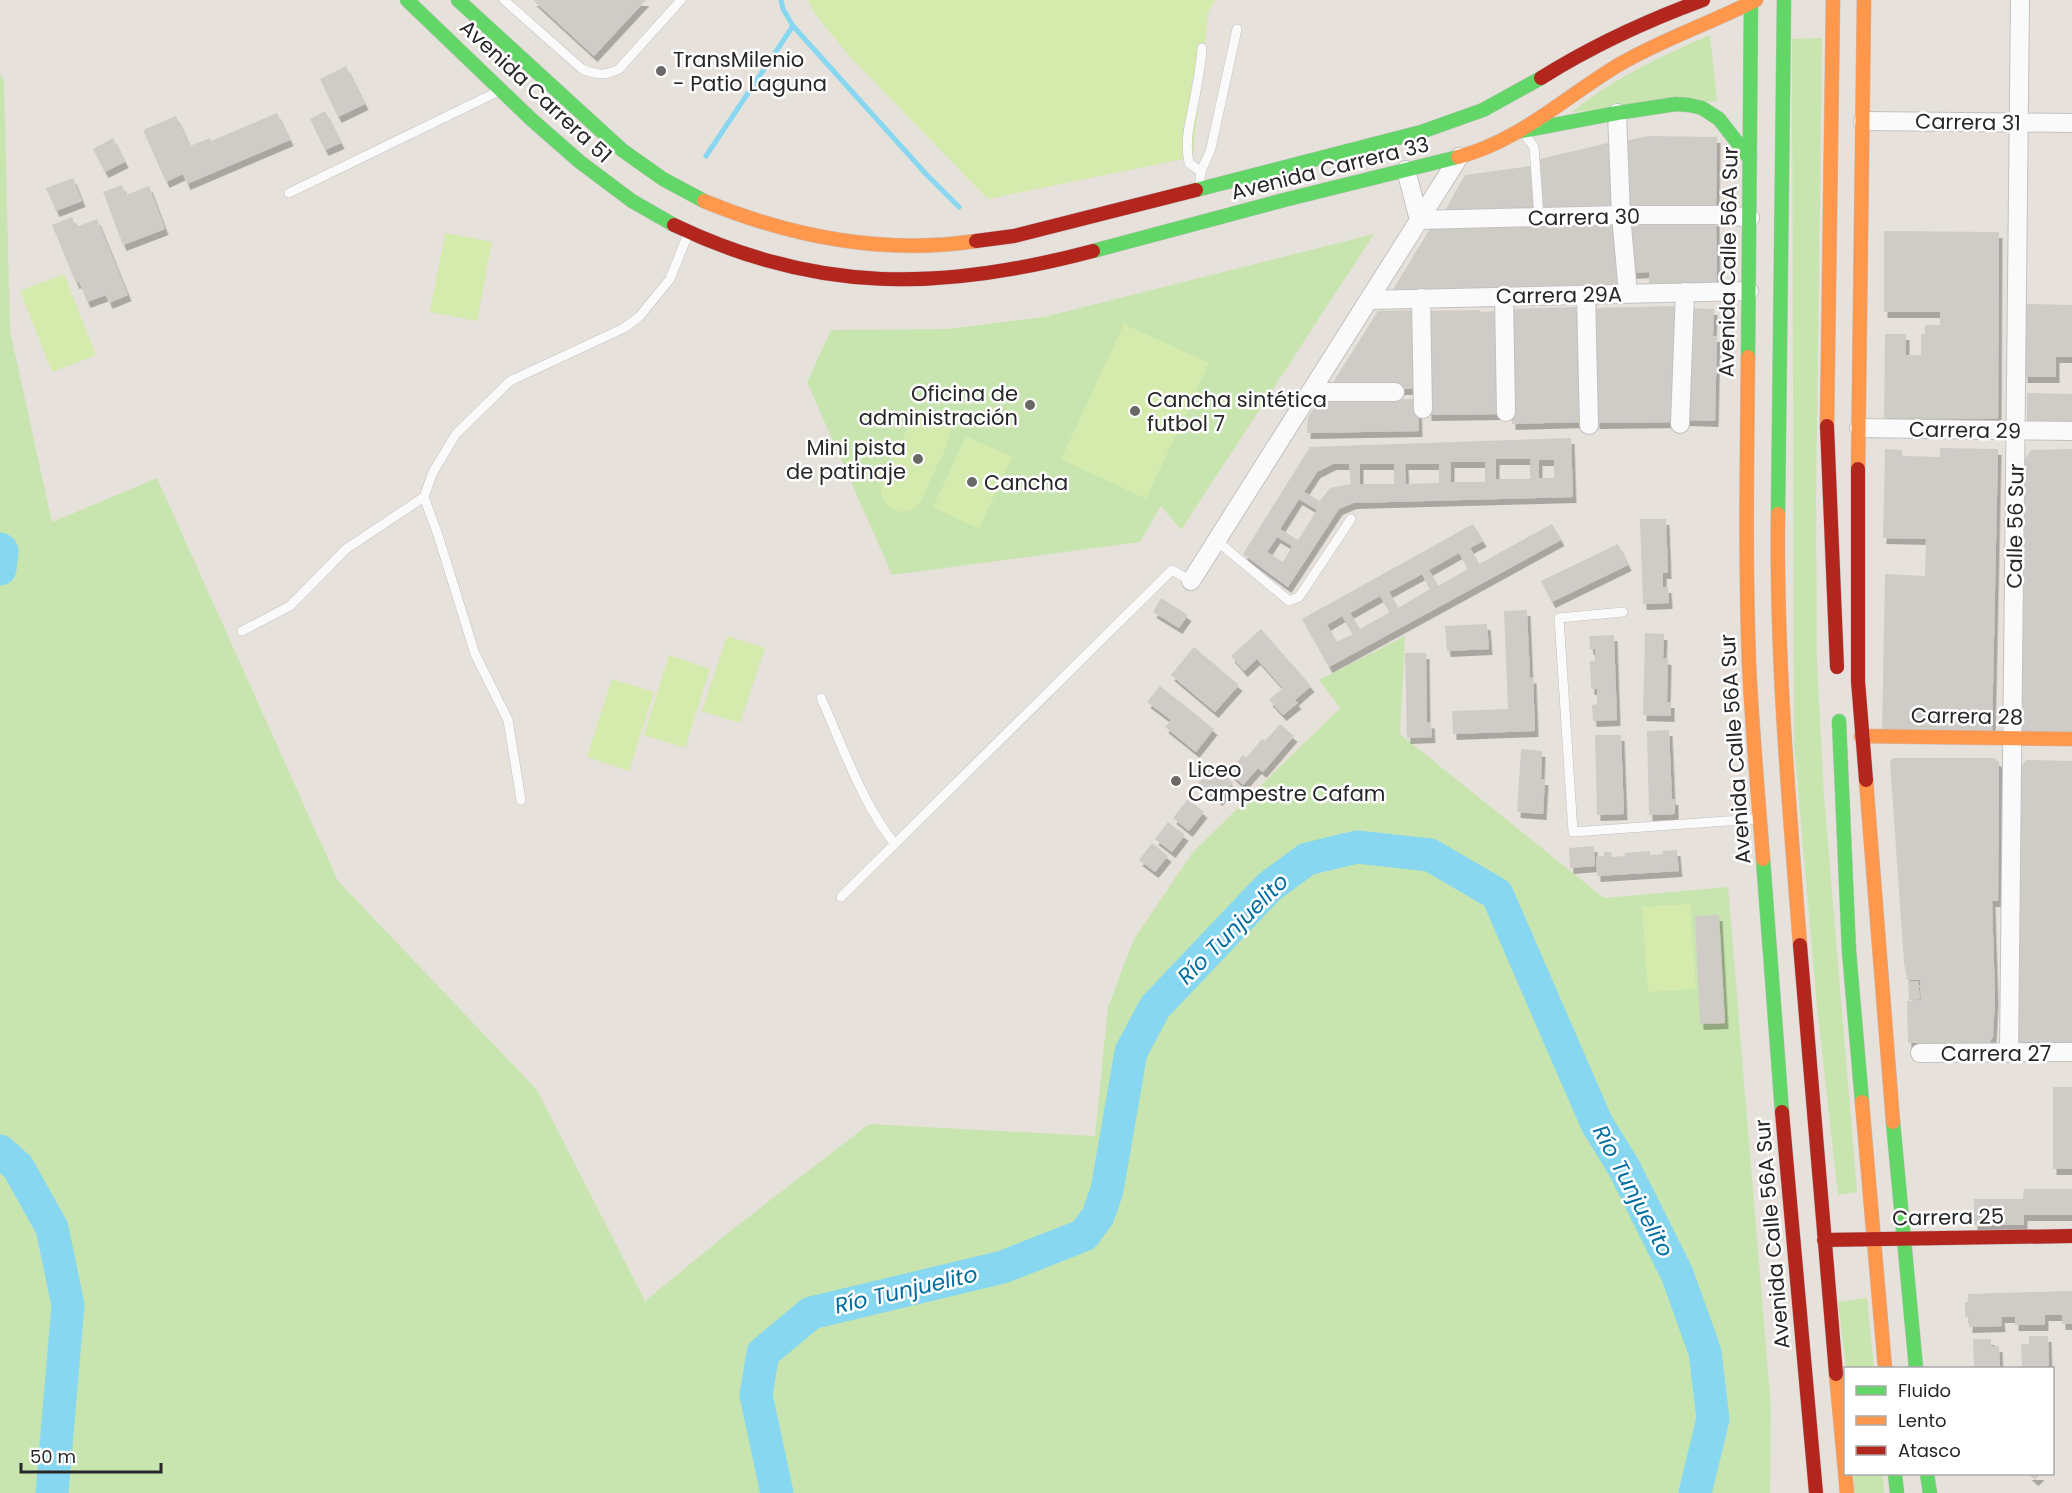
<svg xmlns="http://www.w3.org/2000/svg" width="2072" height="1493" font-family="Poppins,sans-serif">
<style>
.green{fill:#c8e5b0}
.pitch{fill:#d5eaad}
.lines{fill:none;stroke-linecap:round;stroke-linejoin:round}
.stream{stroke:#87d7f0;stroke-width:5}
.river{stroke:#87d7f0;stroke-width:33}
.building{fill:#cfcbc7;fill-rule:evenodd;filter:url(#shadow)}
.lane-casing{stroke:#c3c1c2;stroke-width:10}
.street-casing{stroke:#c3c1c2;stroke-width:20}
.fast-casing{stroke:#c3c1c2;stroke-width:15}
.slow-casing{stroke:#c3c1c2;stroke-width:15}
.jam-casing{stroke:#c3c1c2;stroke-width:15}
.lane{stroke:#fbfafa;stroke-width:9}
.street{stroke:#fbfafa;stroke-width:18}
.fast{stroke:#63d668;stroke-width:14}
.slow{stroke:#ff974d;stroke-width:14}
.jam{stroke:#b3261e;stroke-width:14}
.poi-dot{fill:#6a6866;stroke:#fff;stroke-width:2}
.labels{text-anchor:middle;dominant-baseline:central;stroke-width:5;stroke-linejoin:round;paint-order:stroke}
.poi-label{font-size:21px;fill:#272727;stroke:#fff;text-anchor:start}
.street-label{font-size:21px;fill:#272727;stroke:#fff}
.water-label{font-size:22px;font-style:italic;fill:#016da1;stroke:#fff}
</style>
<defs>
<filter id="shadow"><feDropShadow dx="3.5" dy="6" stdDeviation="0" flood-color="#0004"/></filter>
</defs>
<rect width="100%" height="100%" fill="#e7e1db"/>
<path class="green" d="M1710,35L1717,101L1572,112C1616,77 1659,57 1710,35Z
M1822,38L1816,498L1817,663L1824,795L1857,1192L1838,1195L1817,1007L1794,744L1792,39Z
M0,75L4,80L10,331L52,522L157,478L338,881L537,1090L645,1301L734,1228L869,1124L1095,1136L1108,1007L1133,941L1192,853L1340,708L1319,680L1405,636L1400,734L1604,898L1728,887L1771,1407L1770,1493H0Z
M1374,234L1181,530L1161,506L1140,542L892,575L807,382L831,330L947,329L1044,317Z
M1867,1298L1874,1368H1846L1838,1302Z
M1853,1474H1883L1884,1493H1854Z"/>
<path class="pitch" d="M808,0H1215L1208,13L1193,157L988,199L850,57L815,14Z
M445,233L492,242L477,321L430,312Z
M64,274L96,355L52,372L20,291Z
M1124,324L1209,363L1146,499L1061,459Z
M927,411C967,415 944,452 934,472C929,482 925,497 918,505C913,510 904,513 897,511C888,509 881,500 881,491C881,476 903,439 910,424L914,418Z
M966,436L1012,457L979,529L933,507Z
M727,636L765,648L740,723L702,711Z
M669,655L710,669L685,748L644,735Z
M612,679L654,692L629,771L587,757Z
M1690,904L1696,989L1648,992L1642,907Z"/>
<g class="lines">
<path class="stream" d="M781,0L783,9L793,26L926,174L959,207
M706,156L793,26"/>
<path class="river" d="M0,549L2,551L0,569
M0,1151L18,1167L52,1228L68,1305L52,1493
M777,1493L756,1395L763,1353L811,1313L1003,1267L1084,1235L1098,1216L1107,1190L1131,1052L1155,1007L1269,887L1307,859L1357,847L1430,855L1497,894L1597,1124L1623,1166L1677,1274L1705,1352L1713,1419L1695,1493"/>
</g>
<path class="building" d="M533,0H646L594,56Z
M346,66L365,104L338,117L320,79Z
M325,111L341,143L325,150L310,119Z
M277,113L290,140L187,184L183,174L166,182L143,130L176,116L190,146L210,138L211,141Z
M1648,136L1717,137L1716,207L1626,205L1624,141Z
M113,138L125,162L105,172L93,149Z
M1612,142L1614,210L1542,212L1540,159Z
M1531,166L1534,212H1444L1465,175Z
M73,178L82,201L56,211L46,188Z
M122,185L126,195L149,186L165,229L123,245L103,192Z
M72,217L76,227L97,219L128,295L109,303L106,295L87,302L79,282L76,283L52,225Z
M1618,220L1622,289L1389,296L1431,227Z
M1716,220L1717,284L1649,286V272L1630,273L1629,222Z
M1884,231L1999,232L1998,419L1884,418L1885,334H1906V355H1921V334H1925V325H1940V312H1884Z
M2025,304L2072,305V357H2056V377H2024Z
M1674,306L1677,422L1596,423L1594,308Z
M1576,307L1577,337H1581L1583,422L1512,424L1509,309Z
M1690,308L1714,309L1713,336H1717L1715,421L1684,420Z
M1414,310L1418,389H1329L1378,311Z
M1480,310V312L1497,311L1499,414L1428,415L1426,311Z
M2027,393L2072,394V421H2027Z
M1418,399L1419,431L1307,433L1308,417L1319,401Z
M1571,438L1573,497L1353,503L1339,509L1288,587L1243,554L1310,447ZM1496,459H1530V479H1496ZM1539,460H1554V478H1539ZM1451,462H1485V482H1451ZM1333,464H1349L1351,484L1330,488L1320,501L1304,492L1317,472ZM1360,464H1394V484H1360ZM1405,464H1439V483L1406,484ZM1299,499L1317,510L1298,540L1280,529ZM1277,537L1292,546L1283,562L1267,552Z
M1940,448L1998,449L1992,734L1882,731L1885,574L1925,576L1926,539L1883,538L1885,449L1902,450V456L1940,457Z
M2072,449V734L2022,733L2025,459L2031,450Z
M1640,519H1666L1668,573H1663V587H1668L1669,603L1643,604Z
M1473,524L1483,541L1470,548L1479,564L1552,524L1561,540L1329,667L1302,619ZM1459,553L1468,569L1438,586L1429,570ZM1422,574L1430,589L1398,608L1389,592ZM1380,596L1390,612L1360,629L1350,613ZM1342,616L1353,634L1337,642L1327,625Z
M1618,544L1628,565L1552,602L1541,581Z
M1161,598L1188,615L1179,628L1153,612Z
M1527,610L1530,678L1533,677L1535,731L1453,734L1452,711L1508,709L1504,611Z
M1487,624L1489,649L1447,651L1445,626Z
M1261,629L1311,686L1295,700L1298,703L1283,715L1269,700L1283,688L1257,659L1244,671L1231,656Z
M1645,633L1664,634L1663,658L1668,659L1667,702H1671V716L1643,715Z
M1614,635L1617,720L1593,721L1592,705L1597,704V689H1591L1590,661H1595V649H1590L1589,636Z
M1194,647L1239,685L1215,712L1171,675Z
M1405,653H1426L1427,723L1431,722L1432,737L1407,738Z
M1160,686L1214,729L1196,752L1165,727L1171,720L1147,702Z
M1280,724L1294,736L1263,772L1258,768L1243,785L1229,772L1243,755L1246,758L1262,739L1265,741Z
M1669,730L1672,799H1675V814L1649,815L1647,731Z
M1595,735H1621L1624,814L1597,815Z
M1521,749L1542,751L1541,779H1545L1543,814L1517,812Z
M1893,758H1994L1999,762L1998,901H1992L1995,998L1993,1037L1989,1043H1908L1907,1001L1921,1000L1920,980H1907L1904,963L1890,762Z
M2027,760L2072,761V1042H2019L2021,766Z
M1213,766L1233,783L1219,800L1198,783Z
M1188,799L1204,812L1189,831L1173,818Z
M1168,822L1185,835L1172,852L1155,839Z
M1152,843L1168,856L1155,872L1139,860Z
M1594,846L1595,866L1570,868L1569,848Z
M1677,850L1679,871L1597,876L1596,857L1604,856V852H1611L1612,857L1625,856L1624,853L1650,851V855L1663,854L1662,851Z
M1719,915L1725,1023L1700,1024L1695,916Z
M1908,981H1918L1920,999L1909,1000Z
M2053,1087H2072V1169H2053Z
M2024,1189H2072V1215H2024V1225H1974V1199H2023Z
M2072,1291V1324H2062V1315H2045V1325H2015V1317H2001L2002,1326L1969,1327V1317H1965V1302H1968V1294Z
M2029,1336H2048L2049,1368H2022L2021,1344H2029Z
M1973,1339H1991V1346H1999L2000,1368H1974Z
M2028,1474H2041L2035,1480Z"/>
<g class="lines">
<g class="lane-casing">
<path id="lane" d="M504,0L582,69C596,75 605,76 619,69L681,0
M1527,138L1534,147L1539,217
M1200,171L1189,163C1184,139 1191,119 1195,96C1198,80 1201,65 1202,48
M1200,186C1199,167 1206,164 1211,148L1237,29
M289,193L497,92
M1217,541L1289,601L1299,597L1351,519
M1623,612L1559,618L1573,832L1755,819
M242,631L290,606L346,549L424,497
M821,698C842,744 863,806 895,844
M521,800L508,720L475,654L438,535L424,497L433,472L456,434L510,381L624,328L639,317L670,279L688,234
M841,897L1172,570L1191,581"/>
</g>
<g class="street-casing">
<path id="street" d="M1617,113L1621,215L1628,293
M1863,121L2072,123
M1406,170L1419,220L1621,215H1728L1750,218
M1586,295L1589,425
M1504,296L1506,412
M1421,298L1423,409
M1369,300L1749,291
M1310,392H1395
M1680,424L1685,292
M1859,428L2072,431
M1191,581L1459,157
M1920,1053L2072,1052
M2009,1053L2020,0"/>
</g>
<g class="fast-casing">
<path id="fast" d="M407,0L532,120L580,162L632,201L674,225
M458,0L622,150L663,179L704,201
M1522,131L1617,113L1676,104L1689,105L1702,108L1719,119L1750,159
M1196,190L1421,132L1483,110L1541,78
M1093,251L1288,199L1458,157
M1748,357L1751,0
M1778,514L1784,0
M1839,721L1849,951L1862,1102
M1763,859L1782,1112
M1893,1122L1916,1368
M1895,1474L1897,1493
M1927,1474L1930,1493"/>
</g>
<g class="slow-casing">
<path id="slow" d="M1458,157C1520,141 1566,96 1620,64C1663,39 1711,23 1756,0
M704,201C791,237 881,255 976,241
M1748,357C1747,459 1745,561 1749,663C1752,728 1758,794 1763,859
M1827,426L1833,0
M1858,469L1864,0
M1778,514C1776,658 1789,802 1800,945
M1861,736L2072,739
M1866,780L1893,1122
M1862,1102L1885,1368
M1836,1374L1847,1493"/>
</g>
<g class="jam-casing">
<path id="jam" d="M1541,78C1592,46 1646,21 1703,0
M674,225C818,294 942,291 1093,251
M976,241L1014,236L1196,190
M1827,426L1837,667
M1858,469V681L1866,780
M1800,945L1836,1374
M1782,1112L1816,1493
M1824,1240L2072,1236"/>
</g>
<use href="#lane" class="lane"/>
<use href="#street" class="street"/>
<use href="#fast" class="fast"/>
<use href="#slow" class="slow"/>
<use href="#jam" class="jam"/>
</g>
<g class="poi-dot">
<circle cx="661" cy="71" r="6"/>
<circle cx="1030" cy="405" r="6"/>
<circle cx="1135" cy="411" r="6"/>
<circle cx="918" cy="459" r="6"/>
<circle cx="972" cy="482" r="6"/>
<circle cx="1176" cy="781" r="6"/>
</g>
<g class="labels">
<g class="poi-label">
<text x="673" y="59">TransMilenio<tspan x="673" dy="24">- Patio Laguna</tspan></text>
<text x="1018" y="393" text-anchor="end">Oficina de<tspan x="1018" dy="24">administración</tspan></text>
<text x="1147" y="399">Cancha sintética<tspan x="1147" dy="24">futbol 7</tspan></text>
<text x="906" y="447" text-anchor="end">Mini pista<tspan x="906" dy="24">de patinaje</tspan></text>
<text x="984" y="482">Cancha</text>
<text x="1188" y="769">Liceo<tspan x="1188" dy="24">Campestre Cafam</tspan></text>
</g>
<g class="street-label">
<text transform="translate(536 91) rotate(43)">Avenida Carrera 51</text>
<text transform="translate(1968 122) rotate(1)">Carrera 31</text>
<text transform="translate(1330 168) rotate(-14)">Avenida Carrera 33</text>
<text transform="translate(1584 217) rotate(-1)">Carrera 30</text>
<text transform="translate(1728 262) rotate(-89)">Avenida Calle 56A Sur</text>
<text transform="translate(1559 295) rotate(-1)">Carrera 29A</text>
<text transform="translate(1965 430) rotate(1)">Carrera 29</text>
<text transform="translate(2015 526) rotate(-89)">Calle 56 Sur</text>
<text transform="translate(1967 716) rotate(1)">Carrera 28</text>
<text transform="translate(1735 749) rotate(-94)">Avenida Calle 56A Sur</text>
<text x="1996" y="1053">Carrera 27</text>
<text transform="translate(1948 1217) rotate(-1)">Carrera 25</text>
<text transform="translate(1772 1234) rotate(-95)">Avenida Calle 56A Sur</text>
</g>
<g class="water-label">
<text transform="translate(1233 929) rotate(-45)">Río Tunjuelito</text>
<text transform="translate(1633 1191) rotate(62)">Río Tunjuelito</text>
<text transform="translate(906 1290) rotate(-13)">Río Tunjuelito</text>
</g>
</g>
<rect x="1844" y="1367" width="210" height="108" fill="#ffffff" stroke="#a9a9a9" stroke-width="1.5"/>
<rect x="1856" y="1386" width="30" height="9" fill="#63d668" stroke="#a9a9a9" stroke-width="1.5"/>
<text x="1898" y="1397" font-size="18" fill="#272727">Fluido</text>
<rect x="1856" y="1416" width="30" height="9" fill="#ff974d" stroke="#a9a9a9" stroke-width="1.5"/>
<text x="1898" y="1427" font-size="18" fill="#272727">Lento</text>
<rect x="1856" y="1446" width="30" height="9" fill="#b3261e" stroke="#a9a9a9" stroke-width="1.5"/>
<text x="1898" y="1457" font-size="18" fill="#272727">Atasco</text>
<path d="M21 1463v9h140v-9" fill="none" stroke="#272727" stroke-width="3"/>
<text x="30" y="1463" font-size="18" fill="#272727" stroke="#ffffff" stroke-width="4.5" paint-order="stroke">50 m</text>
</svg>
